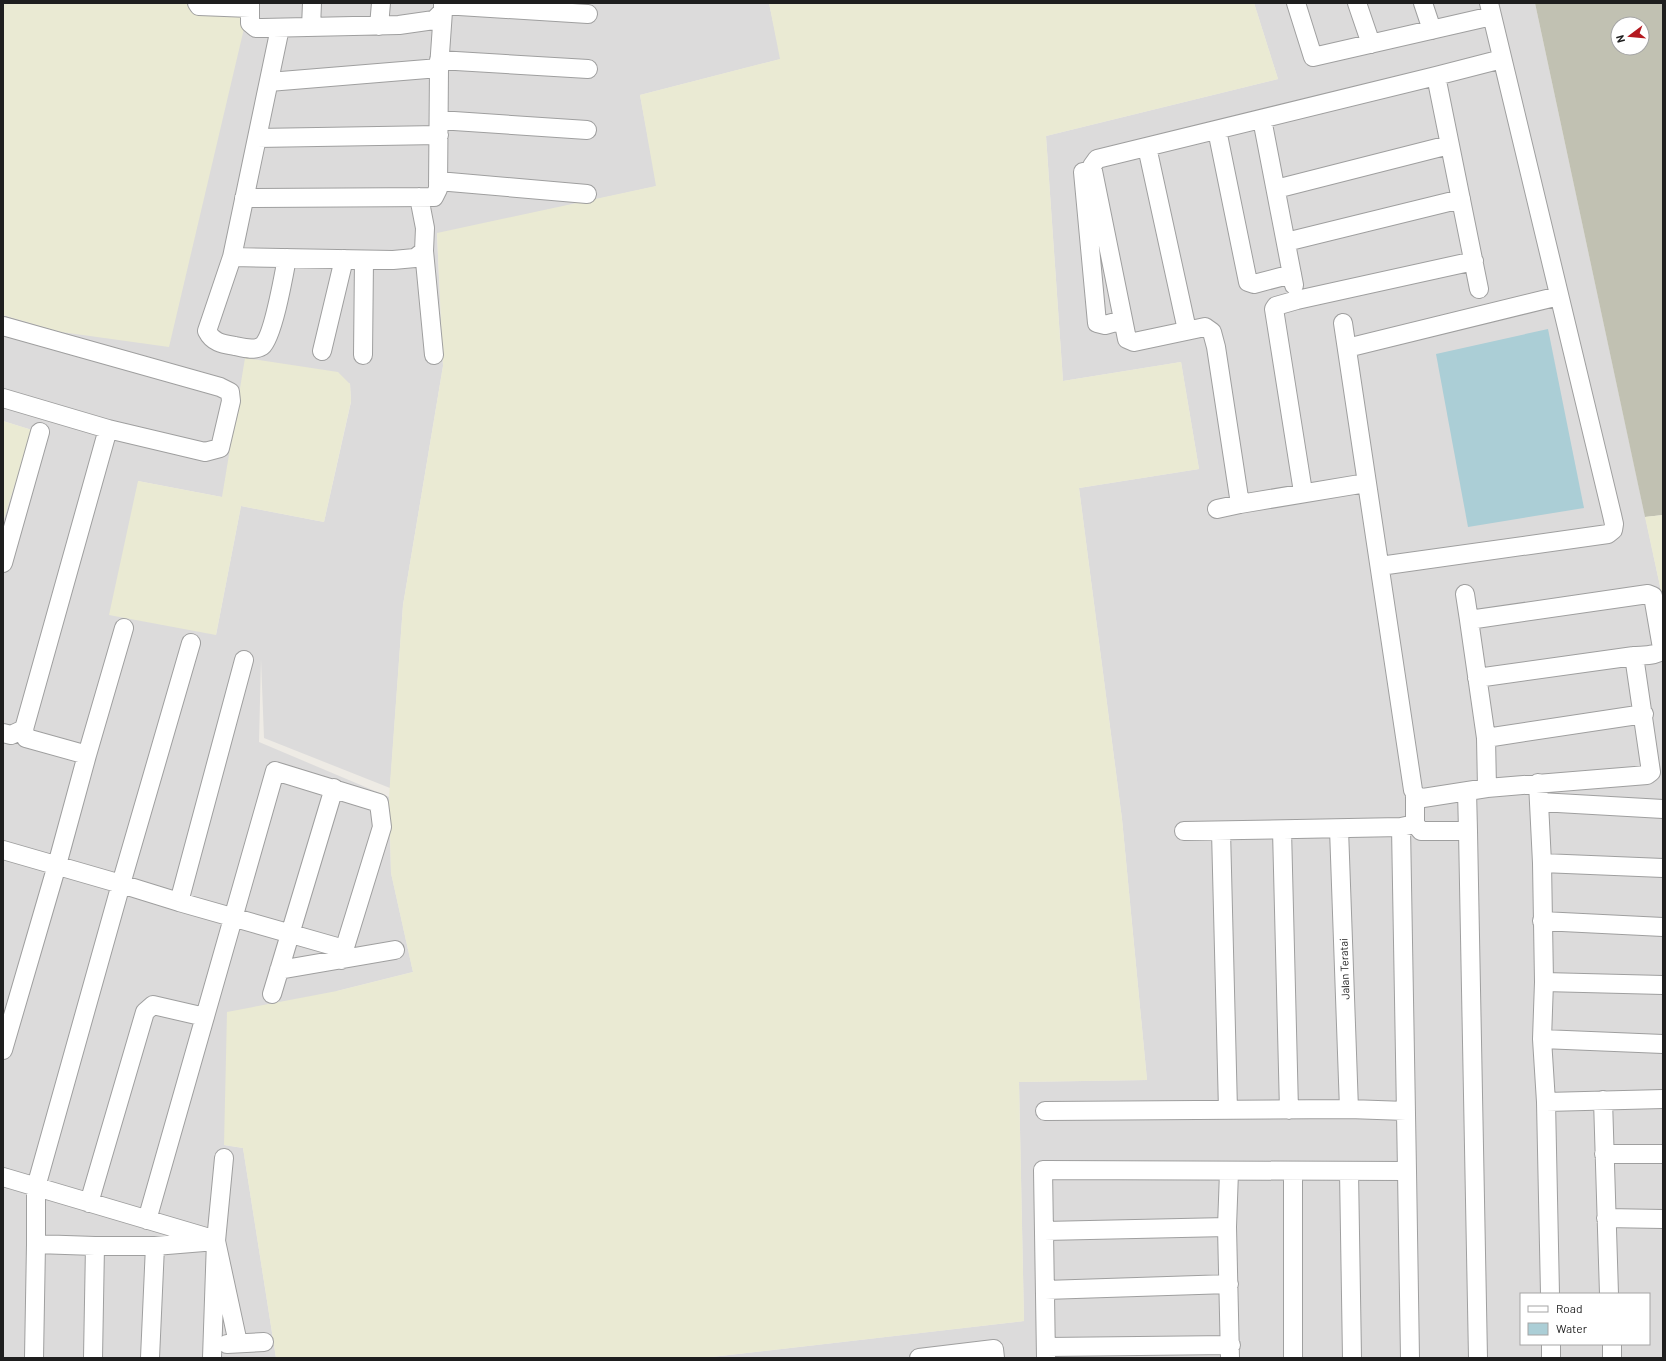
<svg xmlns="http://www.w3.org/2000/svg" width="1666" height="1361" font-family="Barlow,sans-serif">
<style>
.residential{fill:#dcdbdb;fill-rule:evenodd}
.construction{fill:#c1c1b2;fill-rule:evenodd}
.farmland{fill:#eaead3}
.water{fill:#abced6}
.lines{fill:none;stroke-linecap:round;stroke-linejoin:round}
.minor-casing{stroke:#9f9f9f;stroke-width:20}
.minor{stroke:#fff;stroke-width:18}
.labels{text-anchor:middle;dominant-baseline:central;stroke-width:3;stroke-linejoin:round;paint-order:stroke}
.street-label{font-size:11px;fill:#1e1e1e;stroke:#fff}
</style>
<rect width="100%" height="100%" fill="#eeebe5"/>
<path class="residential" d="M250,3H769L781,59L640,95L657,186L437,234L443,366L403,605L390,788L264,738L261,659L259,742L389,797L391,873L413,972L337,991L224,1145L243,1148L276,1358H3V522L32,430L3,421V315L61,332ZM350,383L351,402L324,522L241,506L216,635L138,481L222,497Z
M1254,3H1535L1663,600V1358H703L1024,1321L1019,1082L1147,1080L1122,819L1079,488L1199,469L1181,362L1063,381L1046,136L1278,79ZM1521,1294H1649V1344H1521Z"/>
<path class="construction" d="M1535,3H1663V515L1645,517ZM1618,24H1642V48H1618Z"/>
<path class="farmland" d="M3,3H250L169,347L61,332L3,315Z
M769,3H1254L1278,79L1046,136L1063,381L1181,362L1199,469L1079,488L1122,819L1147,1080L1019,1082L1024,1321L703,1358H276L243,1148L224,1145L227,1012L337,991L413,972L391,873L389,797L403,605L443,366L437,233L656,186L640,95L780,59Z
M245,358L338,372L350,384L351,401L324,522L241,506L216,635L109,615L138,481L222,497Z
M3,421L32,430L3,522Z
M1663,515V600L1645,517Z"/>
<path class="water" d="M1548,329L1584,508L1468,527L1436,354Z"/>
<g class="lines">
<g class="minor-casing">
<path id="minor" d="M197,3L199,6L250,8
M250,3V23L256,28H262L399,25L434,20L443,11V4
M1296,3L1313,57L1492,16
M1357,3L1371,44
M1423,3L1432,30
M443,5L588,14
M379,26L381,3
M311,27L312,3
M280,28L232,257L207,331C213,343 223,344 235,346C244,348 254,351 262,346C273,337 284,274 287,258
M439,60L588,69
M1436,76L1479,289
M269,82L439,68
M1262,119L1294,285
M439,120L587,130
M1217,130L1248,282L1254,284L1292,274
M257,138L439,135
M1147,147L1187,330
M1083,172L1097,323L1105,325L1123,320
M438,181L587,194
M1276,189L1449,145
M244,198L434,197L438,189L439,68L443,11
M1286,242L1461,199
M424,251L434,355
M232,257L393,260L415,258L424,251L425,228L419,197
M1343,323L1413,790C1415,795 1417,797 1423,798L1487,788L1647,775L1651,772L1634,656C1642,655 1659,657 1662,648L1653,596L1648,594L1469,620L1465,594
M3,326L220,387L230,392L231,401L220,448L205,452L108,429
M1347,348L1559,296
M322,351L344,259
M363,355L364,260
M3,398L108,429L24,729L26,738L87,755L57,865L3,1050
M1303,492L1274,309L1276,306L1297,300L1474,261
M1240,504L1216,347L1212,332L1205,327L1134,342L1127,339L1092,166L1097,159L1436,76L1502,59
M1217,509L1240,504L1366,483
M3,563L40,432
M1380,566L1608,534L1613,530L1614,524L1612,515L1489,3
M1469,620L1486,738L1487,788
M1477,678L1634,656
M3,733L11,735L24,729
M1486,738L1644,714
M87,755L124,628
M1538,783L1542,863L1544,982L1542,1039L1546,1102L1550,1294
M1467,791L1468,831
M1415,795V824L1421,831H1468L1478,1358
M1540,802L1663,809
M1339,829L1349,1109
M1282,830L1289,1110
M1184,831L1401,827
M1221,831L1228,1110
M3,850L121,884L191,643
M1542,863L1663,868
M179,902L244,660
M1542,921L1663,927
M279,970L395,950
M1544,982L1663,985
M272,994L334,788
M1542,1039L1663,1044
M1603,1100L1609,1294
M1546,1102L1663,1099
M1045,1111L1349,1109L1406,1111
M1604,1154H1663
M224,1158L216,1241L238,1343
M1349,1171L1352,1358
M1407,1171L1401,827L1415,824
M1229,1172L1227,1227L1230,1358
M3,1177L206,1237
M89,1203L145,1012L153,1005L205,1017
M1606,1218L1663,1219
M147,1220L275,771L379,803L382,827L341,960
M1044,1231L1227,1227
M36,1244V1187L121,884L179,902L344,949
M95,1246H155L216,1241L212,1358
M1045,1290L1229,1284
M227,1344L264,1342
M1551,1344V1358
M1612,1344V1358
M1046,1347L1231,1345
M34,1358L36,1244L95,1246L93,1358
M150,1358L155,1246
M919,1358L994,1349L995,1358
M1046,1358L1043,1170L1407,1171L1410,1358
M1293,1358V1171"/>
</g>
<use href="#minor" class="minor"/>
</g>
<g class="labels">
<g class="street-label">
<text transform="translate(1344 969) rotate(-92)">Jalan Teratai</text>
</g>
</g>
<rect width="1666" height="1361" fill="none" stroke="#1e1e1e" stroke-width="8"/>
<rect x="1520" y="1293" width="130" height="52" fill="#ffffff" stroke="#a5a5a5"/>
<rect x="1528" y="1306" width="20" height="6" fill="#ffffff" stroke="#a5a5a5"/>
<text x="1556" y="1313" font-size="12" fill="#1e1e1e">Road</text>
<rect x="1528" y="1323" width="20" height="12" fill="#abced6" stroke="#a5a5a5"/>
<text x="1556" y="1333" font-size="12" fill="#1e1e1e">Water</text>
<g transform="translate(1630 36) rotate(254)"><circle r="19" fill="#ffffff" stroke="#a5a5a5"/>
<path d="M0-3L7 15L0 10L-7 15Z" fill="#b4181f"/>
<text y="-6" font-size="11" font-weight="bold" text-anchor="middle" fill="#1e1e1e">N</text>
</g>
</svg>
